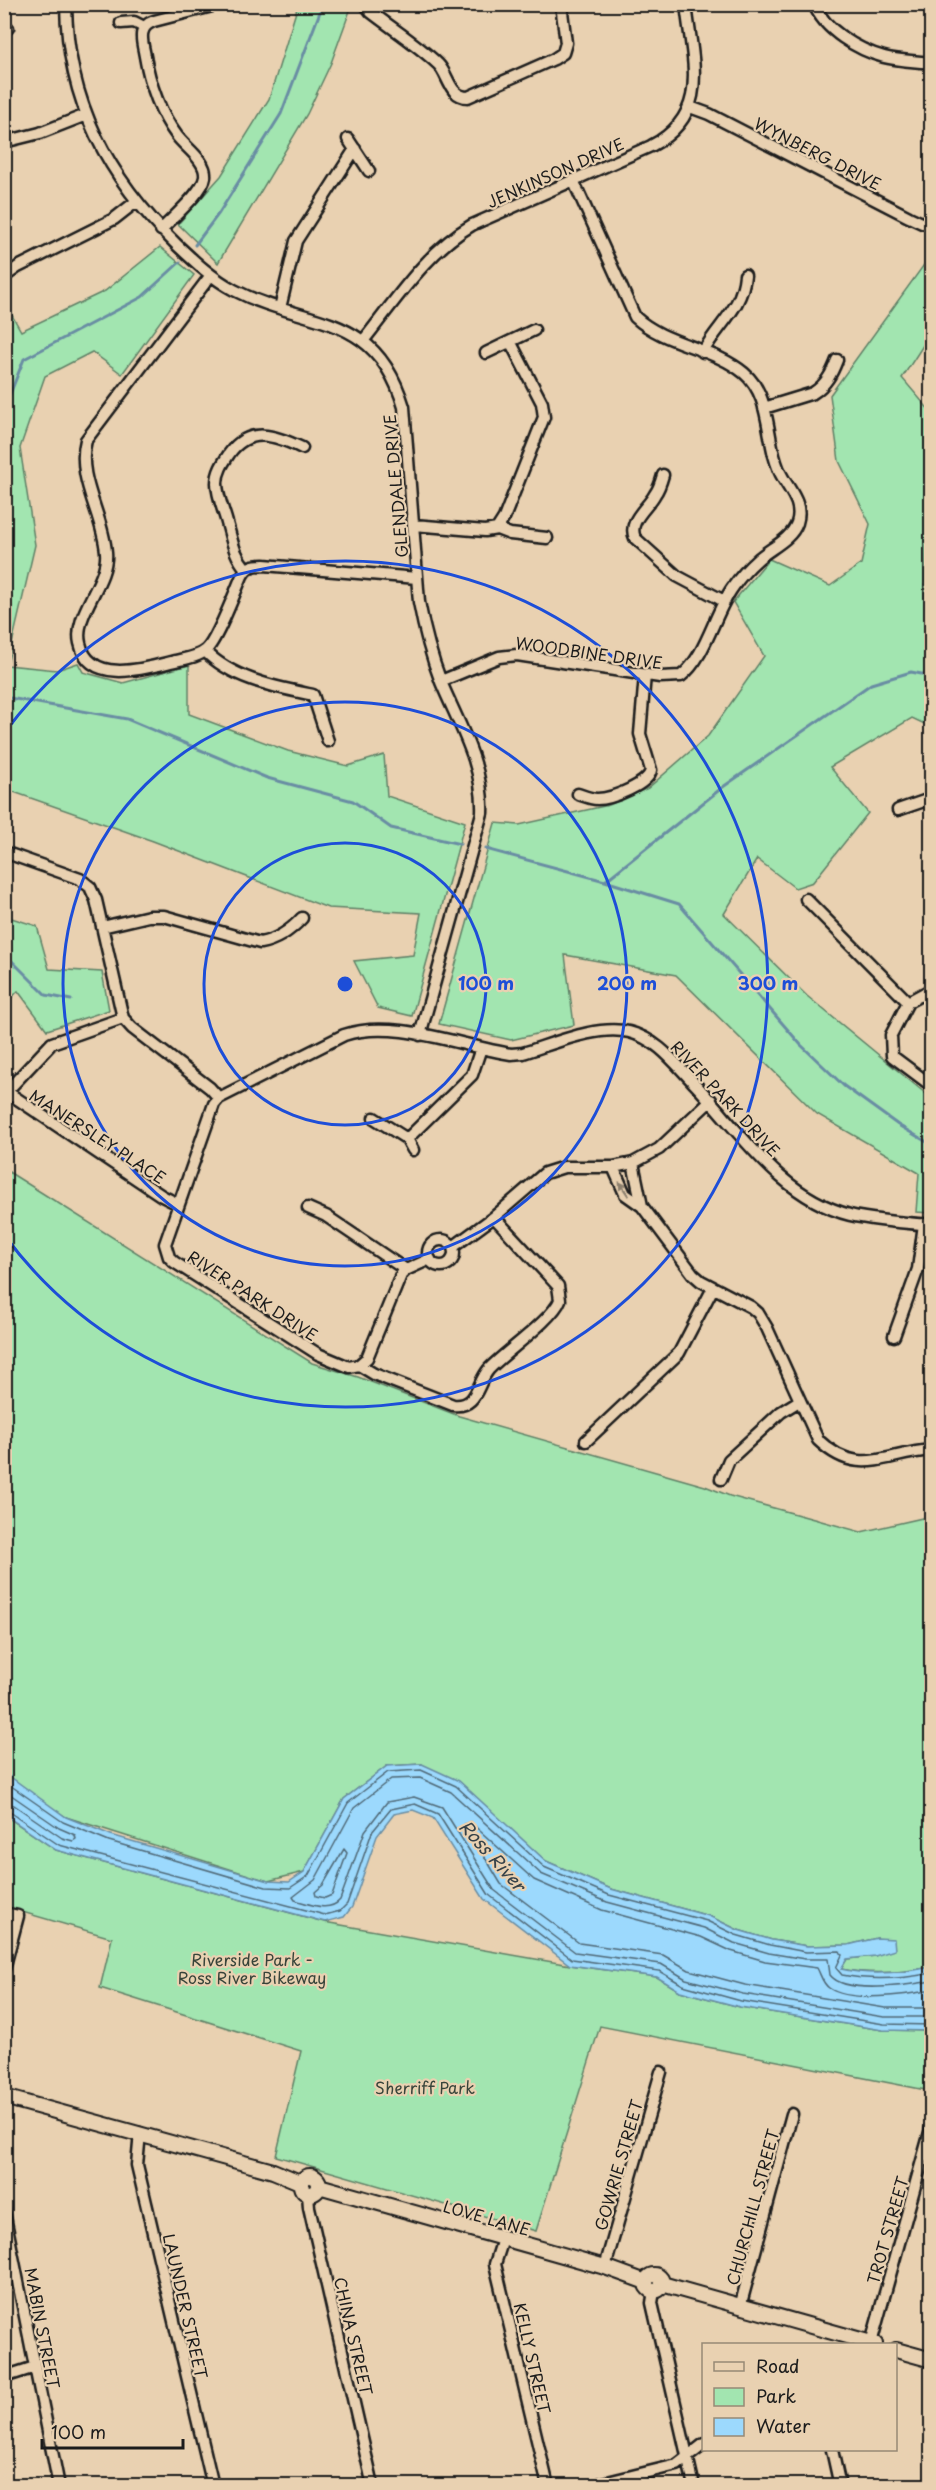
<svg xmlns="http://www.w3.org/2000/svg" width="936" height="2490" font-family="'Playpen Sans',sans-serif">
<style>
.green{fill:#a2e5b0;stroke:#5f8066;stroke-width:1.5}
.water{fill:#9cd9fd;stroke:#698da3;stroke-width:1.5}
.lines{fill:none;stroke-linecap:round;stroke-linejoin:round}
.shore{stroke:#4f6876;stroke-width:1.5}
.stream{stroke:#698da3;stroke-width:3}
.minor-casing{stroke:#1c1c1c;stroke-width:15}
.tertiary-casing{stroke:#1c1c1c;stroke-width:18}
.minor{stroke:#e9d1b1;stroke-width:10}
.tertiary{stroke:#e9d1b1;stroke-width:14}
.oneway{fill:#8d806e}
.ring{fill:none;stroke:#1d4ed8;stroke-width:3}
.labels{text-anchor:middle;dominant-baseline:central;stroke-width:4.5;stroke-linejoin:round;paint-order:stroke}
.street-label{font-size:16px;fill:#1c1c1c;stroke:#e9d1b1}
.park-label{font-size:16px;fill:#37443a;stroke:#e9d1b1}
.water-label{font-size:18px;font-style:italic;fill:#364249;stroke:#e9d1b1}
.centre{fill:#1d4ed8;stroke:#e9d1b1;stroke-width:3}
.ring-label{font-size:18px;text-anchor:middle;font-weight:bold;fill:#1d4ed8;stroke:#e9d1b1;stroke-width:4.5;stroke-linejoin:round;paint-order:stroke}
</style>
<rect width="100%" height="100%" fill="#e9d1b1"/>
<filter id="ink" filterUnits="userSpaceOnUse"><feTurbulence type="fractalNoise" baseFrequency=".0167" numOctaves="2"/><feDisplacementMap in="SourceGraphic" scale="12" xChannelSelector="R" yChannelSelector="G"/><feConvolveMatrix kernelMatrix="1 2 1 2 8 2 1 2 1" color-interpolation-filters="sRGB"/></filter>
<g filter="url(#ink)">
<path class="green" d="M298,5H352L331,63L307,114L218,263L178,224L221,176L269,99Z
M160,247L194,275L122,374L92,352L45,376L20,448L35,545L7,665L57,670L78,663L83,672L123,683L189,665V714L288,751L348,766L384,755L387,796L465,822L412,1016L378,1008L354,961L413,955L421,913L328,908L153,841L5,789V303L21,331L105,291Z
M931,255V333L902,378L931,412L932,484L928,485L925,598L931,602V727L912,718L830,767L868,813L813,882L795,888L757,859L724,914L807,996L931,1098V1213L916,1212L919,1173L817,1114L676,975L565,955L574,1025L511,1040L439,1024L495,823L519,825L609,805L648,788L708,736L764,656L733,602L769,559L830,586L861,564L870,524L839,461L830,395Z
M5,916L37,926L49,969L102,972L109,1010L47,1030L18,991L5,1005Z
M4,1169L312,1363L358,1377L459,1416L705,1486L730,1496L861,1532L931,1516V1967C901,1973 871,1975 841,1969L847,1959L875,1956L877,1938L848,1945L807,1946L772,1940L738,1930L709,1916L611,1889L546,1861L422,1764L387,1766L344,1799L304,1872L268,1881L66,1817L5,1776Z
M4,1815L56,1850L324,1922L570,1965L657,1977L680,1991L740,2007L883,2030L931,2031V2091L600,2026L536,2231L276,2156L301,2051L100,1988L112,1938L5,1907Z"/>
<path class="water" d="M422,1764L459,1781L546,1861L611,1889L709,1916L738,1930L772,1940L807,1946L848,1945L877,1938L894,1939L895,1950L875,1956L847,1959L841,1969C871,1976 902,1973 931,1967V2031L883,2030L740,2007L680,1991L657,1977L570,1965L484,1899L433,1818L413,1810L394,1814L377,1836L352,1907L344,1917L325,1922L56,1850L5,1815V1773L66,1817L111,1835L268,1881L289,1882L304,1872L344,1799L387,1766Z"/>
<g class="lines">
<path class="shore" d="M4,1781L63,1822L109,1841L266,1887L290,1888L308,1876L348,1803L388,1772L421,1770L456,1786L544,1867L609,1895L707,1921L736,1935L770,1945L806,1952L840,1951L842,1955L836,1968L842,1975C872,1981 902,1979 932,1973
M4,1790L59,1828L75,1835L76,1839L73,1841L62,1838L14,1805L4,1803
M4,1811L10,1812L59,1845L325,1915L340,1911L347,1904L372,1832L391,1809L415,1804L438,1814L489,1895L572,1959L659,1971L683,1985L741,2001L884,2024L932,2025
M344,1849L347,1853L332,1895L325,1898L316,1896L315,1892L323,1885Z
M932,1981C909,1985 845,1995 830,1975L828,1959H805L769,1953L734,1943L704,1928L607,1902L541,1874L451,1792L420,1778L391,1779L354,1808L315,1880L293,1897L295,1900C310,1904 329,1913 340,1900L365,1831L387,1802L414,1797L442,1807L494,1890L575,1952L661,1964L686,1979L743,1994L884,2017H932
M932,1990C907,1995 850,2003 829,1988C822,1983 821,1975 817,1968L765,1961L731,1951L701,1937L602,1910L534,1880L470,1822L465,1824L501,1884L579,1943L663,1955L689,1970L745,1985L885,2008H932"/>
<path class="stream" d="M195,245L219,213L281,114L323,4
M4,409L24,359L142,297L180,262
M4,559V564
M4,697L127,719L267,778L353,801L391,828L460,844
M486,849L605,881L679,904L801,1045L844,1086L898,1125L932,1145
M605,881L723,787L871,684L911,672L932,676
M4,953L46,995L71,1000"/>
<g class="minor-casing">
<path id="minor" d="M66,4C67,102 108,178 177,245C195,262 212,278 234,290C307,328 375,309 404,407L419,602C424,629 431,656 441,682C459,725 484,765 482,813L420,1035
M365,4L371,12C393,29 418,45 438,64C449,75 449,97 468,97L554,59L563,53L566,43L561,4
M814,4C824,30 858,50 884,57C899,61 916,61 932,63
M121,23L134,22L144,27
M4,27L8,28
M690,107L709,114L909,217L922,223L932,224
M348,139L369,171
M4,142L40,133L86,115
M161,230C172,218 203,192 205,177C207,161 186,148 177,136C159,112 149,81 144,51C141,38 139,26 154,21L220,4
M211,275L86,440C76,478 103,514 106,552C109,582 73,614 80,643C89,685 144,669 171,662C182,659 197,658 206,650C217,640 235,592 242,576C247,566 253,565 264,565L417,578
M4,277L18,267L114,219L137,201
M280,308L296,241L355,149
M363,341C396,300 426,252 472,225L651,146C712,114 692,61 686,4
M703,352C719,323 742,309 745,275
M486,353L534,330
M764,408L813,393C826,385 832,373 837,360
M663,475C661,482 659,489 655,494C648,508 627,521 635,538L677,576L724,601
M414,525L485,531L497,529L510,534L547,538
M497,529L504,518L544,417L542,403L511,343
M246,569C234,555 232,540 227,523C224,511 217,496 217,483C217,472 223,463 229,454C249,426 275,435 302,448
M205,651C232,679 275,687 313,695L328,741
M441,681L499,657L517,655L660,677L681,676C706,657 714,613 733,587C740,577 748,568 757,560C770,548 791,540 797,523C803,505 791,492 783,478C764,446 774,398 744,373C713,347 665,345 635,317L573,180
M578,794C584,796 591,799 597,799C612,799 649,784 651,770L640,734L645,675
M898,810L927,800L932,801
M4,852L80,879L90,887L96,900L123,1018L132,1028L210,1088L219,1098
M806,899L908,1002
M102,927L149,916H164L260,943C277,940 291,930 302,918
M932,989L908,1002L891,1035L892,1056L932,1086
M4,1090L162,1196L178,1204
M6,1092L52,1043L123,1018
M374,1118L407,1139L413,1150
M407,1139L472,1075L481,1048
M633,1163L642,1206
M613,1167L625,1194L642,1206L693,1274L701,1281L751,1307L758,1313L767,1328L818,1440C859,1479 885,1453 932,1450
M308,1208L326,1216L406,1270
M428 1253a13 13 0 1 1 26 0a13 13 0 1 1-26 0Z
M453,1247L494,1217L545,1173L564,1167H613L633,1163L659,1149L711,1100
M430,1259L406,1270L401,1275L367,1358L359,1365L349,1367L318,1354L174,1262L169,1257L165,1244L214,1104L219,1098L344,1035C393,1018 460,1046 511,1054L523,1053C553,1044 598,1024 629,1032C657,1039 674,1062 693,1082C740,1131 780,1197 850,1215C876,1221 905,1223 932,1225
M894,1336L918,1269L924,1224
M359,1365L374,1374L453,1405C478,1408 476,1384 489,1369C505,1352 553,1319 560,1300L558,1286L494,1217
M586,1441L679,1353L713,1288
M721,1479L729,1460L781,1412L799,1401
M4,1913L18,1916L4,1969
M140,2133L137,2165L213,2486
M308,2194L309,2207L373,2486
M4,2212L59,2486
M503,2239L495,2264L548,2486
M605,2267L661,2072
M654,2291L652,2303L694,2486
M740,2307L792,2114
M871,2343L932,2125
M4,2377L35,2367
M832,2450L840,2486
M591,2486L677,2465L704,2444"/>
</g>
<g class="tertiary-casing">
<path id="tertiary" d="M4,2097L273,2171L302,2183
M301 2185a9 9 0 1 1 18 0a9 9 0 1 1-18 0Z
M319,2186L605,2267L646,2282
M646 2283a8 8 0 1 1 16 0a8 8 0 1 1-16 0Z
M662,2284L875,2344
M896,2350L932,2360"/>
</g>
<use href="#minor" class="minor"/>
<use href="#tertiary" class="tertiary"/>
</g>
<defs><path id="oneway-solid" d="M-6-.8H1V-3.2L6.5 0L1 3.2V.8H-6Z" transform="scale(1.5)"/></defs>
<use class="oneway" href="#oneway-solid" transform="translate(624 1189) rotate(-124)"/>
</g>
<g class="ring">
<circle cx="345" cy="984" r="141"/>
<circle cx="345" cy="984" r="282"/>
<path d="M5 732A423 423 0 1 1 5 1236"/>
</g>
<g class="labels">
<g class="street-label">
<text transform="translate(818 153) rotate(27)">WYNBERG DRIVE</text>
<text transform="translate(555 172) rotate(-24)">JENKINSON DRIVE</text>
<text transform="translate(395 486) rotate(-95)">GLENDALE DRIVE</text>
<text transform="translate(589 652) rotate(8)">WOODBINE DRIVE</text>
<text transform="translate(726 1098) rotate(47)">RIVER PARK DRIVE</text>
<text transform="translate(98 1136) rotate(33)">MANERSLEY PLACE</text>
<text transform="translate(253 1295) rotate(33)">RIVER PARK DRIVE</text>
<text transform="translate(618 2165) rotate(-74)">GOWRIE STREET</text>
<text transform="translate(752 2207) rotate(-75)">CHURCHILL STREET</text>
<text transform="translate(487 2217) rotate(16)">LOVE LANE</text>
<text transform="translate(887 2230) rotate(-74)">TROT STREET</text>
<text transform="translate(186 2306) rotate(77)">LAUNDER STREET</text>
<text transform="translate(43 2328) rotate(79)">MABIN STREET</text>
<text transform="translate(354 2336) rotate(77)">CHINA STREET</text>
<text transform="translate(533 2358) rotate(77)">KELLY STREET</text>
</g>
<g class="park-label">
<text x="252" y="1959">Riverside Park -<tspan x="252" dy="18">Ross River Bikeway</tspan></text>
<text x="425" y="2087">Sherriff Park</text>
</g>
<g class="water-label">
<text transform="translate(493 1855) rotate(48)">Ross River</text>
</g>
</g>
<circle cx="345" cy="984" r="9" class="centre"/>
<g class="ring-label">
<text x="486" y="990">100 m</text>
<text x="627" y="990">200 m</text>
<text x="768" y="990">300 m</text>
</g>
<rect width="936" height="2490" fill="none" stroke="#e9d1b1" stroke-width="24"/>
<rect x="12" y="12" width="912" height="2466" fill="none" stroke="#1c1c1c" stroke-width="2" filter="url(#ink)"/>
<rect x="702" y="2343" width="195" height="108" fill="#e9d1b1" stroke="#978975" stroke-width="1.5"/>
<rect x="714" y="2362" width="30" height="9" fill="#e9d1b1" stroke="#978975" stroke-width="1.5"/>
<text x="756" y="2373" font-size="18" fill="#1c1c1c">Road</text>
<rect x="714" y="2388" width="30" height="18" fill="#a2e5b0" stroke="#978975" stroke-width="1.5"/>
<text x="756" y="2403" font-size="18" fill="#1c1c1c">Park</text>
<rect x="714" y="2418" width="30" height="18" fill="#9cd9fd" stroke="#978975" stroke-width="1.5"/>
<text x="756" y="2433" font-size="18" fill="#1c1c1c">Water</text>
<path d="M42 2439v9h141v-9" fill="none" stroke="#1c1c1c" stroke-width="3"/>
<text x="51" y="2439" font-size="18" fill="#1c1c1c" stroke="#e9d1b1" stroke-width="4.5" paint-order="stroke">100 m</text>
</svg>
